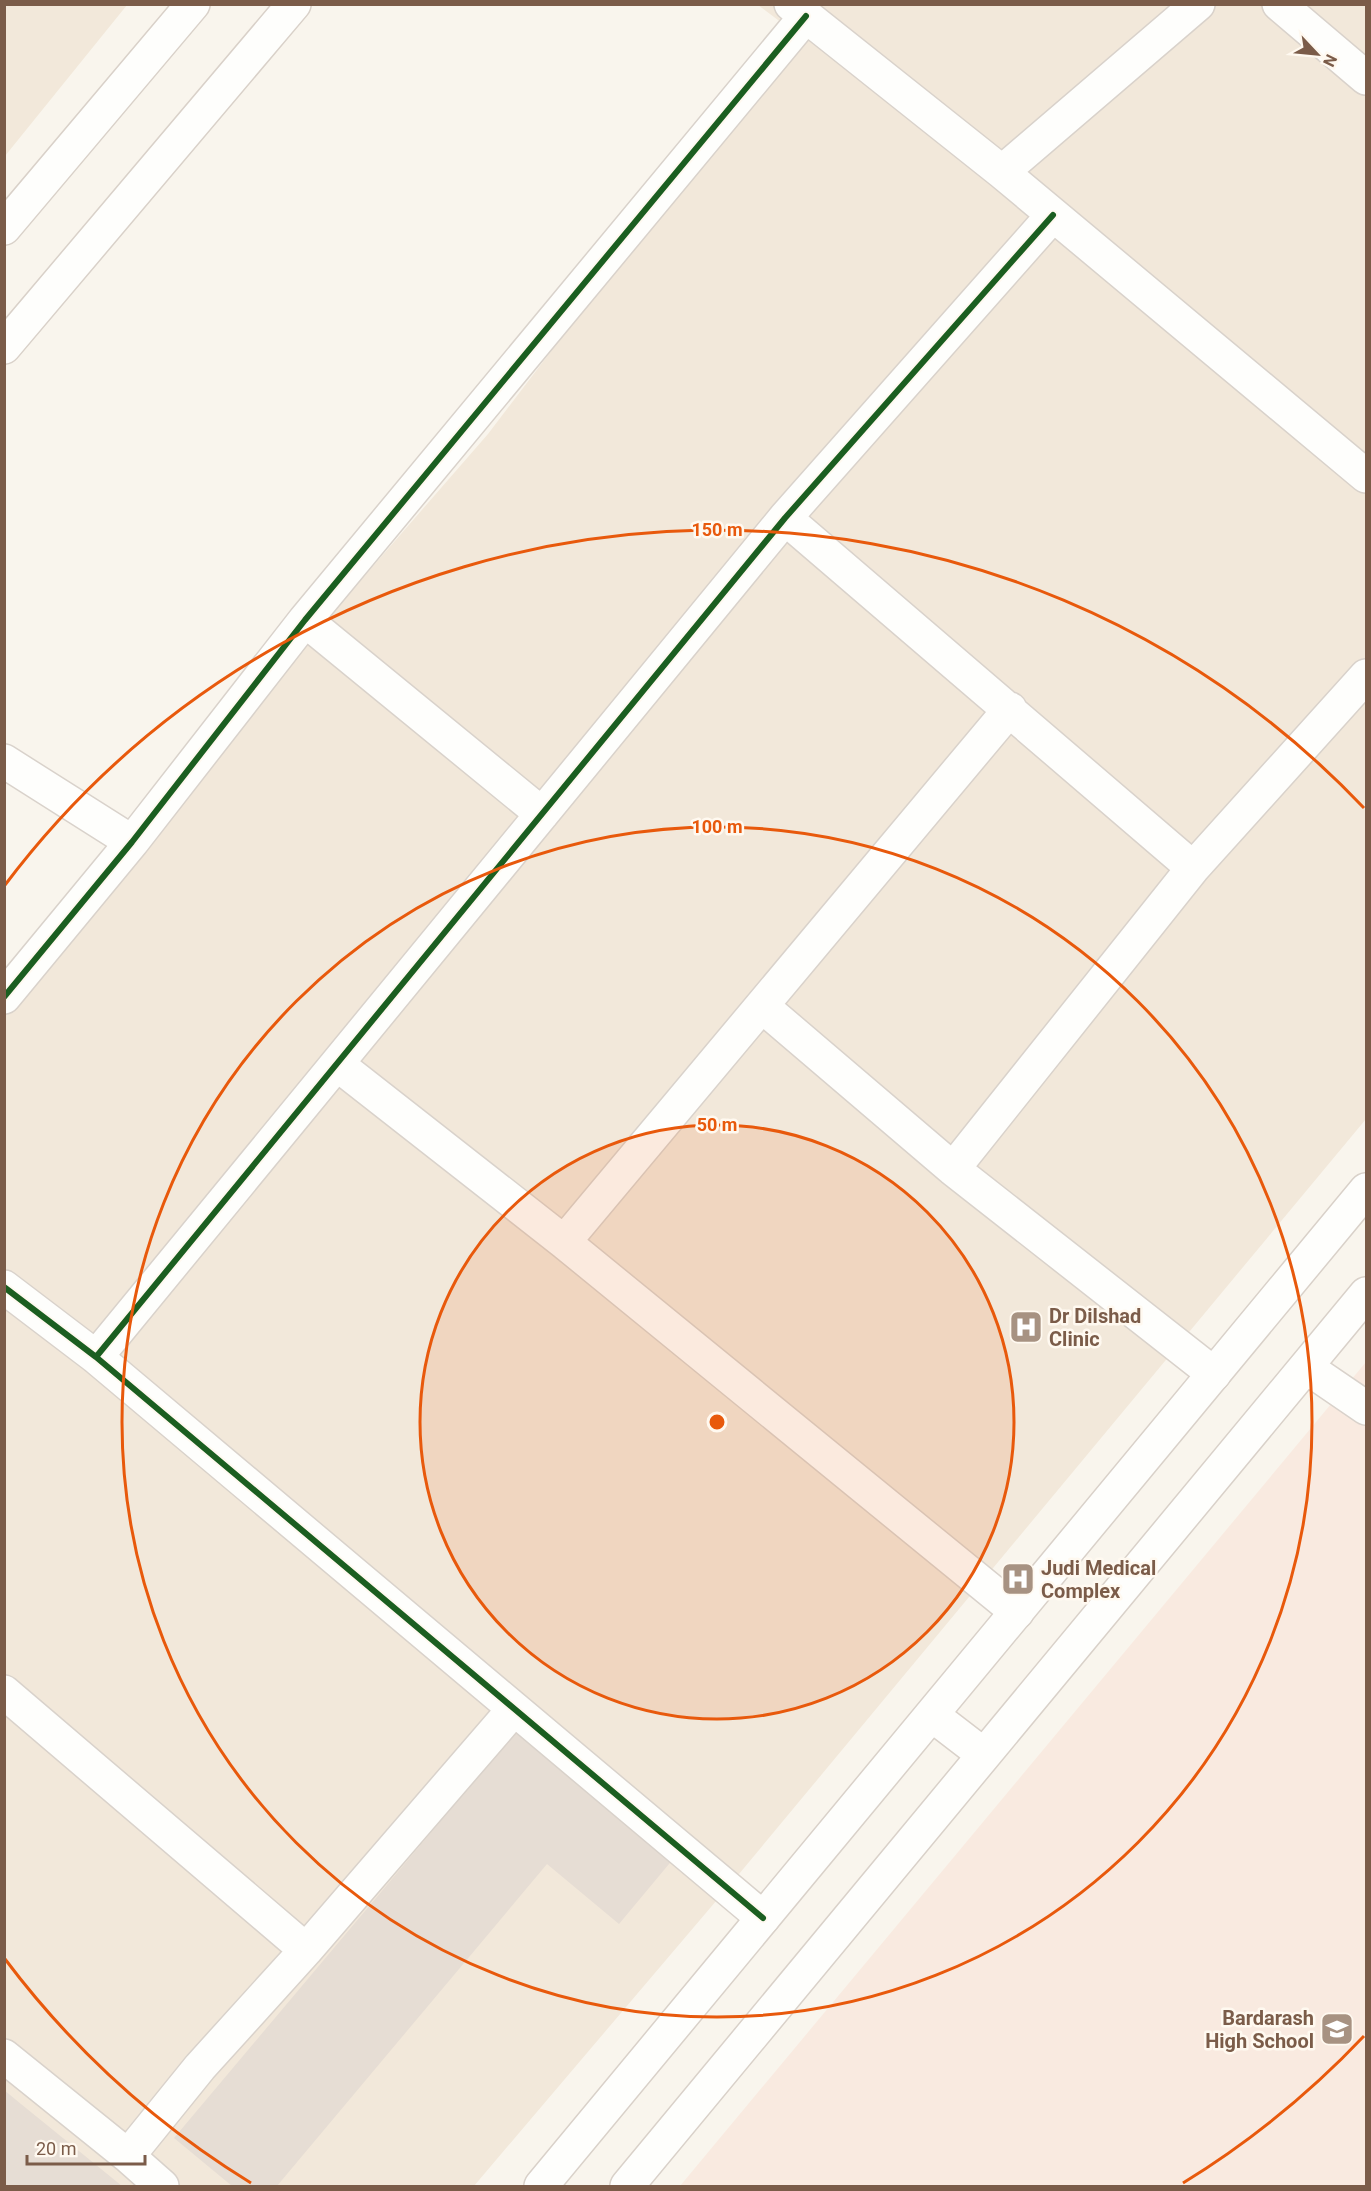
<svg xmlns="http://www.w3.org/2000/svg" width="1371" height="2191" font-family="Roboto,sans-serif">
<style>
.residential{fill:#f2e8da}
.commercial{fill:#f9eae0}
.building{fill:#e6ddd4}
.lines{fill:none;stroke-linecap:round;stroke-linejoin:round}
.minor-casing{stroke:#d9d2cb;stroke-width:36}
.secondary-casing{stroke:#d9d1c9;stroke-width:36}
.minor{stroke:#fefefc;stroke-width:33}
.secondary{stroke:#fefefc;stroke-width:33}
.cycleway-casing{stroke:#fff9f0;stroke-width:10}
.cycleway{stroke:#1b5e20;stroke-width:6}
.ring{fill:none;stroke:#e8590c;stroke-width:3}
.labels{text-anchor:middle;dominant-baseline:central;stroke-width:5;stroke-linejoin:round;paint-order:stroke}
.poi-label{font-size:20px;font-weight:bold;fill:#7b5c49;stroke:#fff9f0;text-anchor:start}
.centre{fill:#e8590c;stroke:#fff9f0;stroke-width:3}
.ring-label{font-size:18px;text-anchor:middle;font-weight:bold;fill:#e8590c;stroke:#fff9f0;stroke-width:5;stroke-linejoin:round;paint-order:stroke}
</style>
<rect width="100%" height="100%" fill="#f9f5ed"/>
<path class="residential" d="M5,4L127,5L5,156L4,5Z
M758,5H1366V1119L739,1874L474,2186H5V989L488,434L794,32Z"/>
<path class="commercial" d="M1366,1362V2186H680Z"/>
<path class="building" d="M519,1728L674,1858L619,1924L547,1864L277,2186H232L174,2138Z
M4,2090L21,2104L122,2186H4Z"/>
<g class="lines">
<g class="minor-casing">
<path id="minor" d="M791,4L1002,172L1366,476
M1279,4L1366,78
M1002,172L1198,4
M785,518L1193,868
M305,620L542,814
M4,761L132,842
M4,997L132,842L305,620L806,16
M762,1006L953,1169L1214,1374
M337,1064L564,1242L1017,1612
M953,1169L1193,868L1366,676
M564,1242L1010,709
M4,1287L96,1357L763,1918
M96,1357L785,518L1053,215
M1306,1367L1366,1408
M4,1692L306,1950
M4,2056L128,2156
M162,2186L128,2156L200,2067L306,1950L514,1709"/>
</g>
<g class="secondary-casing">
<path id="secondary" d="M4,228L193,4
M4,347L294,4
M932,1715L984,1755
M541,2186L1366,1190
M627,2186L1366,1294"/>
</g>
<use href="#minor" class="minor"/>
<use href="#secondary" class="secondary"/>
<g class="cycleway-casing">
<path id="cycleway" d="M4,997L132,842L305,620L806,16
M4,1287L96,1357L763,1918
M96,1357L785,518L1053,215"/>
</g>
<use href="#cycleway" class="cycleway"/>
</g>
<circle cx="717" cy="1422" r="297" fill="#e8590c" fill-opacity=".12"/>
<g class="ring">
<circle cx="717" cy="1422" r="297"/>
<circle cx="717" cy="1422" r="595"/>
<path d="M1364 2036A892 892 0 0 1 1183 2183M251 2183A892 892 0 0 1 5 1959M5 885A892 892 0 0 1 1364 808"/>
</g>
<defs>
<g id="hospital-square" transform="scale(1.725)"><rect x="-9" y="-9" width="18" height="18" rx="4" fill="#a79282" stroke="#fff9f0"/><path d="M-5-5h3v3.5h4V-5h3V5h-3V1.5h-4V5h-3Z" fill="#fff"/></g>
<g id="school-square" transform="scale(1.725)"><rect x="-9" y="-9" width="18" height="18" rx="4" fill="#a79282" stroke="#fff9f0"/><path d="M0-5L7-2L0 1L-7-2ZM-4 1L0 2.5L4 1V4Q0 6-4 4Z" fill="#fff"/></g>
</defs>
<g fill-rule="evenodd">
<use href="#hospital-square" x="1026" y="1327"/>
<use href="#hospital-square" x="1018" y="1579"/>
<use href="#school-square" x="1337" y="2029"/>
</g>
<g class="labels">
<g class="poi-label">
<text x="1049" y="1316">Dr Dilshad<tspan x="1049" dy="23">Clinic</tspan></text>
<text x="1041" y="1568">Judi Medical<tspan x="1041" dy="23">Complex</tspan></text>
<text x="1314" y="2018" text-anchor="end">Bardarash<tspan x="1314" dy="23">High School</tspan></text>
</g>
</g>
<circle cx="717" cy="1422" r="9" class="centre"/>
<g class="ring-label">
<text x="717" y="536">150 m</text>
<text x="717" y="833">100 m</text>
<text x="717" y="1131">50 m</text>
</g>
<rect width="1371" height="2191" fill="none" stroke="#7b5c49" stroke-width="12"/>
<g transform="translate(1317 54) rotate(116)" stroke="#fff9f0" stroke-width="4.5" paint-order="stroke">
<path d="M0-4.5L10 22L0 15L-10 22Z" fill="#7b5c49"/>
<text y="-9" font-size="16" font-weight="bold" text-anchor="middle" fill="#7b5c49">N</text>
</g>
<path d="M27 2155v9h118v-9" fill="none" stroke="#7b5c49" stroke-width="3"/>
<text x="36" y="2155" font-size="18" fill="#7b5c49" stroke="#fff9f0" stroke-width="4.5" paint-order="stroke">20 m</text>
</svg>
